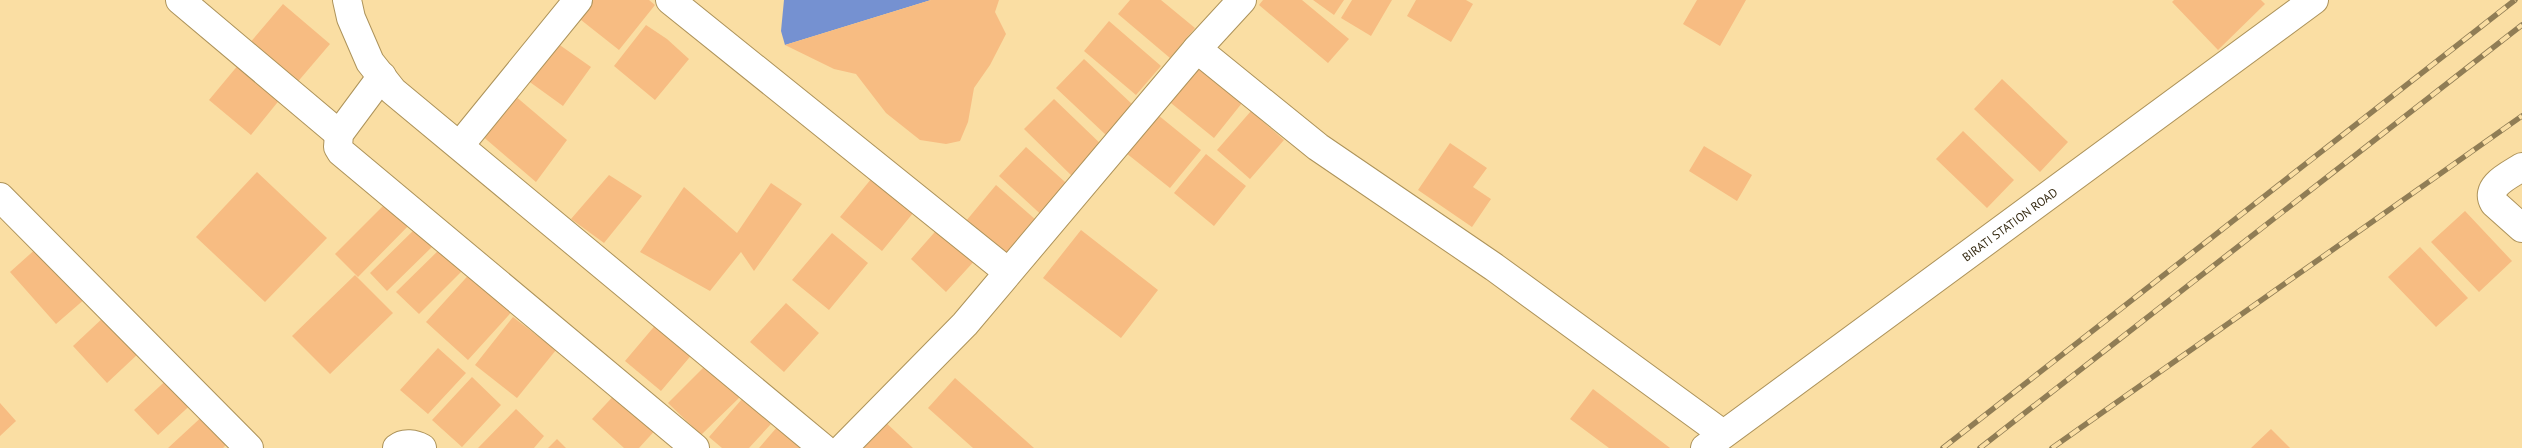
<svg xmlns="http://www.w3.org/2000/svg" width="2522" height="448" font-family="'PT Sans',sans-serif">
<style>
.water{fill:#7591d1}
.building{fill:#f7bc82}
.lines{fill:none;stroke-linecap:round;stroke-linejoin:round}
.minor-casing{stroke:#ad935a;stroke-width:30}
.minor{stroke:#fff;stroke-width:28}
.rail-casing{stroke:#907d55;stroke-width:5.5}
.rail{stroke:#fadea3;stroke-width:4;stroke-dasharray:11;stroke-linecap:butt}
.labels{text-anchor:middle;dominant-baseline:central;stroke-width:4;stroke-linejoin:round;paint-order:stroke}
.street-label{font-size:12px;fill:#362b13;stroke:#fadea3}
</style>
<rect width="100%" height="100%" fill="#fadea3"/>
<path class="water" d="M784,0H931L785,45L781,31Z"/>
<path class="building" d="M588,0H649L655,5L619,50L576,16Z
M931,0H999L995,12L1006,34L990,65L974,88L968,122L960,141L946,144L920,140L886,113L856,74L834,69L785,45Z
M1130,0H1161L1195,28L1170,58L1118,14Z
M1263,0H1302L1349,39L1328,63L1259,5Z
M1313,0H1344L1334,15Z
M1352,0H1392L1371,36L1341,18Z
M1416,0H1466L1473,4L1451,42L1407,16Z
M1697,0H1746L1720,46L1683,24Z
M2174,0H2261L2265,4L2218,50L2172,2Z
M283,4L330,44L295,85L248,45Z
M1109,21L1161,66L1136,95L1084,51Z
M646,25L667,39L689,59L655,100L614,66Z
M554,41L591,67L563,106L527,80Z
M1084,59L1133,105L1106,135L1056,88Z
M239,64L281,98L251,135L209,100Z
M1193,64L1242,103L1214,138L1166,99Z
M2002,79L2068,142L2040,172L1974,109Z
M514,95L567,140L536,182L480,134Z
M1054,99L1105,148L1075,179L1024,129Z
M1251,111L1284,140L1250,179L1217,150Z
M1158,115L1201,150L1170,188L1126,153Z
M1963,131L2014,180L1987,208L1936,159Z
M1450,143L1487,168L1473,187L1491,199L1472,227L1418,190Z
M1704,146L1752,175L1737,201L1689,171Z
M1026,147L1074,190L1047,220L999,176Z
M1206,154L1246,186L1214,226L1174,193Z
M257,172L327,238L265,302L196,237Z
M876,173L918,207L882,251L840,217Z
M609,175L642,196L604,243L571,219Z
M771,183L802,204L754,271L741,252L710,291L640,252L684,187L737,233Z
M996,185L1044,227L1014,262L966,221Z
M393,196L416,218L358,277L335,254Z
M2465,211L2512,261L2479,292L2431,242Z
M419,225L436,243L387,291L370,273Z
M941,225L977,258L946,292L911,259Z
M1081,230L1158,290L1121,338L1043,278Z
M832,233L868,263L829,310L792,280Z
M445,244L467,266L419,314L396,292Z
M39,246L86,298L56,324L10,272Z
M2420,247L2468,298L2436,327L2388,277Z
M474,269L516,307L468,360L426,322Z
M355,275L393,313L330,374L292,336Z
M786,303L819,333L784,372L750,342Z
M105,316L139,353L107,383L73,346Z
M513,317L556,350L517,398L475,365Z
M658,322L694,352L661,391L625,361Z
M438,348L466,373L428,414L400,390Z
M708,363L741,396L701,435L668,403Z
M173,374L197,399L158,435L134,410Z
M472,377L501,405L462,447L432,420Z
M955,378L1034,448H973L928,408Z
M1593,389L1670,448H1609L1570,419Z
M619,390L659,426L639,448H624L592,419Z
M742,399L771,424L749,448H722L709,437Z
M0,403L16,421L0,436Z
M516,409L544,436L534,448H478Z
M207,412L232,439L223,448H168Z
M882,419L913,448H858Z
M778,426L803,448H759Z
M2271,429L2290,448H2251Z
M557,439L566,448H548Z"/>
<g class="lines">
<g class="minor-casing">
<g id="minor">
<path d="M180,0L339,134"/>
<path d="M347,0L351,18L370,62L393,91L823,448"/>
<path d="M670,0L1008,272"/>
<path d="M1197,49L1242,0"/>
<path d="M382,76L339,134L338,147L341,152L695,448"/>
<path d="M460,145L578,0"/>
<path d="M2522,167C2510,175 2484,186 2494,203L2522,228"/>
<path d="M0,197L249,448"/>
<path d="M397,448C404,442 415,444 422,448"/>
<path d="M843,448L965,324L1197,49L1318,147L1494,267L1723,434"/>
<path id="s1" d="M1705,448L2314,0"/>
</g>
</g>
<use href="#minor" class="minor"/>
<g class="rail-casing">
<path id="rail" d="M1943,448L2515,0
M1980,448L2522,25
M2052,448L2522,116"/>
</g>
<use href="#rail" class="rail"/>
</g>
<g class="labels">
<g class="street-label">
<text stroke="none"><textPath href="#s1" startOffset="378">BIRATI STATION ROAD</textPath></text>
</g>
</g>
</svg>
